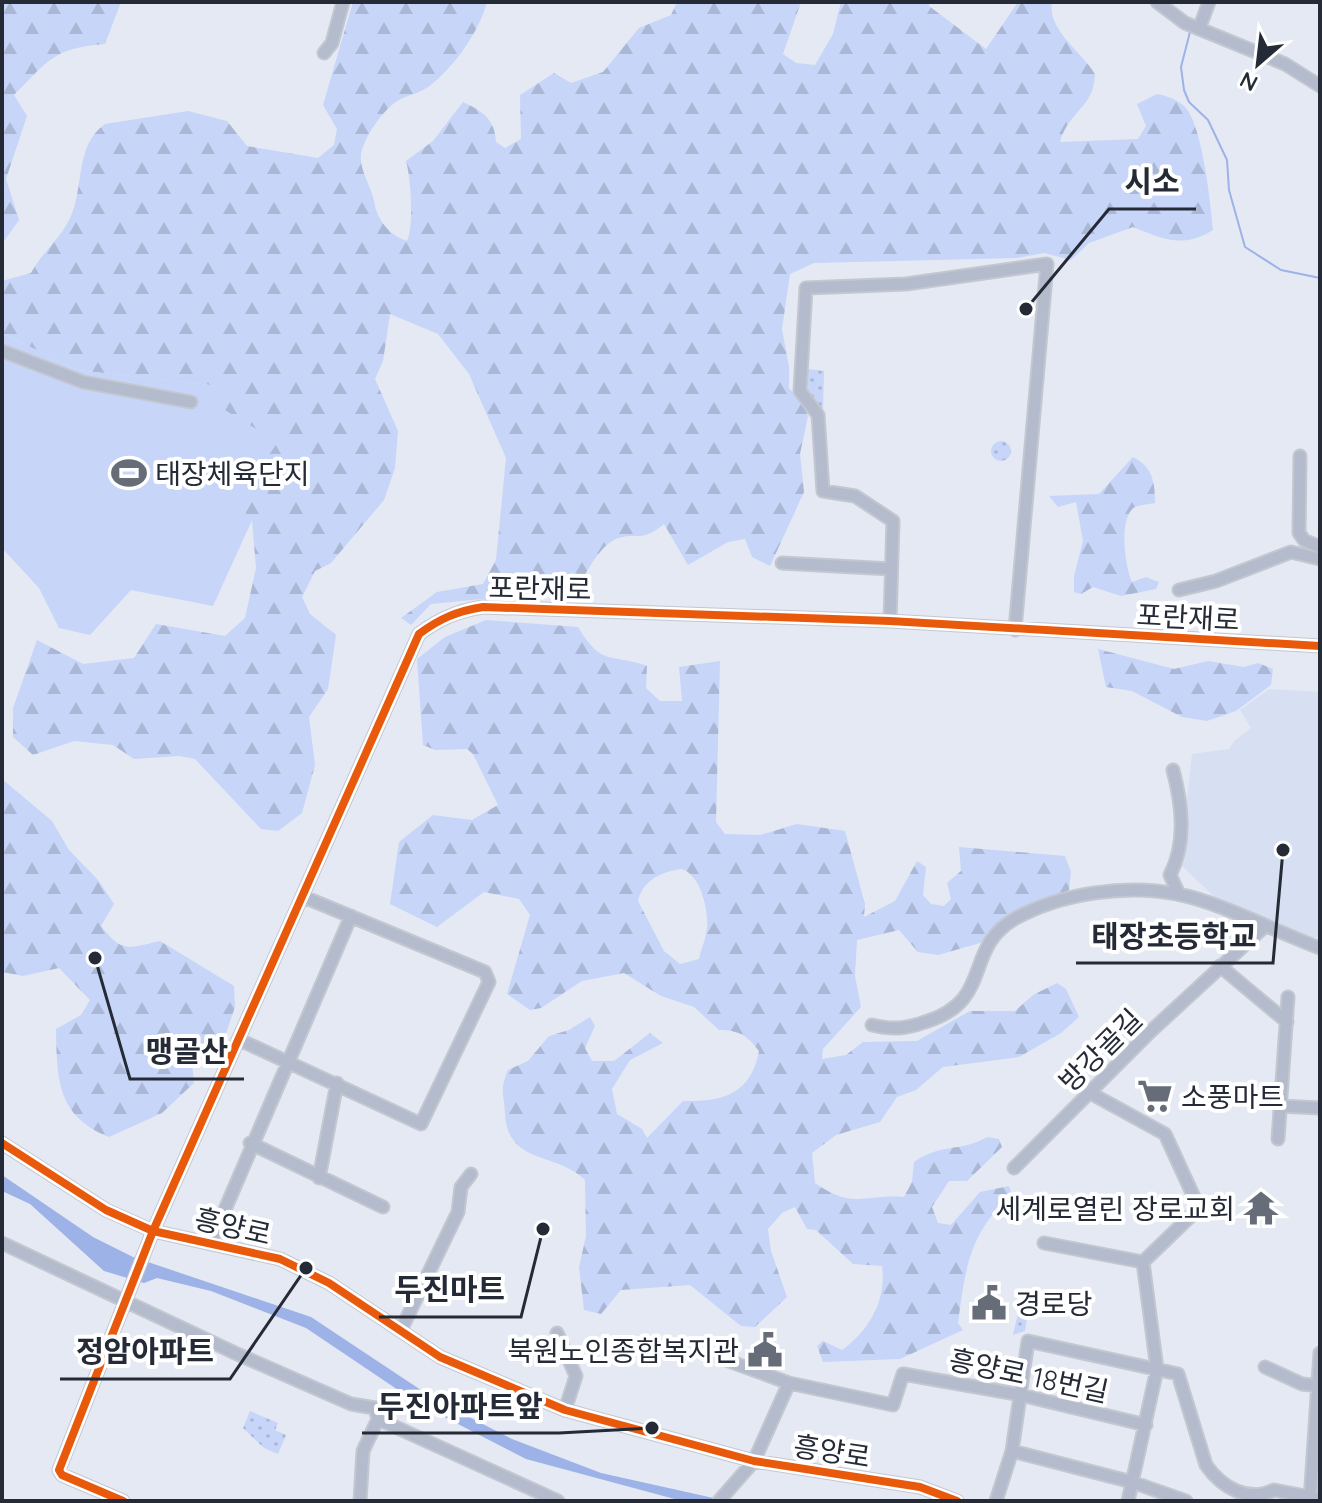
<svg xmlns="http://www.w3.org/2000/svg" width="1322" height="1503" font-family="Quicksand,'Noto Sans KR',sans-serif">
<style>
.built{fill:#d7e0f2}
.forest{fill:url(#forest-firs);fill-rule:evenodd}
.park{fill:url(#park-dots)}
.pitch{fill:#c6d5f8}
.water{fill:#9db2e6}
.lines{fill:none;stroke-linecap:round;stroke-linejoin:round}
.stream{stroke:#9db2e6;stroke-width:2}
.minor-casing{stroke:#c3c7d0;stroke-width:15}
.minor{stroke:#b4bbcc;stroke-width:11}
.cycleway-casing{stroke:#fff;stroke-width:13}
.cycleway{stroke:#e8590c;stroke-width:8}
.labels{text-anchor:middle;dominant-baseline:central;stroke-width:8;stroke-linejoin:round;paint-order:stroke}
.poi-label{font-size:28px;fill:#242a36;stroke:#fff;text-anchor:start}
.street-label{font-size:28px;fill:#242a36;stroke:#fff}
.leader{fill:none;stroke:#242a36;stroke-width:3}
.callout-dot{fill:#242a36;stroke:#fff;stroke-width:3}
.callout-label{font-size:30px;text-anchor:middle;font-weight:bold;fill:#242a36;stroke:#fff;stroke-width:8;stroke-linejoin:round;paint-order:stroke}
</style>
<defs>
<pattern id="forest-firs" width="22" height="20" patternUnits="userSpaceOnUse" patternTransform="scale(2)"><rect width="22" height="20" fill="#c6d5f8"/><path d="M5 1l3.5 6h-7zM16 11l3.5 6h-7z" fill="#aab7d5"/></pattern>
<pattern id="park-dots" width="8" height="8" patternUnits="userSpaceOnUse" patternTransform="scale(2)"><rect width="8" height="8" fill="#c6d5f8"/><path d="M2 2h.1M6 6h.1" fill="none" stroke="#aab7d5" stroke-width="1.8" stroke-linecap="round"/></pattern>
</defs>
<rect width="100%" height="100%" fill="#e4e9f4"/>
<path class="built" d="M1269,689L1320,692V937H1297L1226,908L1180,864L1192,754L1229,749L1235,740L1251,728L1240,710Z"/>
<path class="forest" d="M2,2H121L105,44C54,48 49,60 14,95L27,116L6,179L19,220L2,244Z
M353,2H487C479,32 453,69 428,87C420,93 408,95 399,100C384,108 364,137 361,154C359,170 371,185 374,201C377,219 388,235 407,241C414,227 411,178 406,161L433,141L463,102C482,111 495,119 496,142L505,148L521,139L520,95L554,73L571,83L603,72L639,28L671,15L677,2H801L783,54L796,63L815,65L833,34L841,2H929V6L986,49L1018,2H1052C1047,30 1082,52 1095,74C1094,108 1069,110 1060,142L1138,139L1146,126L1137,104L1157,94C1167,96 1177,99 1185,107C1202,124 1211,204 1213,230C1182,249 1164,239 1133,227L1089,243L1071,260L1044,253L1017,258L814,263L790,274L782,329L789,367V388L803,403L808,416L800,454L804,492L770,566L752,557L745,539L728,542L688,565L664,524C640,544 636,531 616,539C598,547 586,574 576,590L431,604L411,625L401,618L437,592L483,584L496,560L506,458L469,374L438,334L390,314L383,361L375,379L398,431L395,468L384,500L331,563L315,571L302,597L310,614L336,635L328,689L309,717L315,765L302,813L278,831L261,829L195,759L179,756L134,759L113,745L74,741L33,755L13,737V708L37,640L83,664L134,658L156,624L225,636L245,618L256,568L252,520L236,503L215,404L219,386L77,370L2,333V281L31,273C42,252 61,239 71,216C84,186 75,145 105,124L188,111L227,121L247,146L318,158L334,145L337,129L323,105Z
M1133,457C1153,467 1155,483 1155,503C1149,504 1140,505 1135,507C1118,516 1125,568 1132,582L1146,577L1159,582L1156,589L1121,596L1093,587L1081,594L1074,592V576L1083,541L1076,502L1058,507L1049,496L1099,494Z
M486,620L578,627C602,667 610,653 647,666L646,688L660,701H682L679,667L720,661L716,822L725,834L760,835L797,824L845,831L865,904L864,917L895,901L917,861L926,867L923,895L931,904L944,906L951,899L947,883L961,871L959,847L1065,856L1071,872L1069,890L1050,901L1016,911L980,943L938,955L918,952L899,930L857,940L855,976L861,1007L823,1049L822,1059L846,1055L863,1042L917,1041L970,1011H1015L1033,995L1057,983L1066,989L1079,1017L1061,1033L1019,1057L943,1067L916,1090L897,1097L880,1122L836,1135L812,1153L815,1183C854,1210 863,1194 904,1197L912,1182L914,1162C943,1142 960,1153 987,1137L999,1139L1002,1147L967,1181H949L932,1207L938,1223L951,1225L980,1192L1009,1186L1012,1195C969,1232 965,1270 958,1323L963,1330L900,1359L823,1362L817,1346L823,1341L842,1350C869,1331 887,1300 882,1266L853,1264L816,1230L807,1229L795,1207L782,1213L768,1229L771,1251L787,1297L755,1327L741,1326L690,1285L621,1290L601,1314L584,1310L579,1267L586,1236L585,1180C556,1151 507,1165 505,1113C504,1092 499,1092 508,1070L528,1061L549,1036L569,1030L590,1017L595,1026L585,1048L592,1061H614L650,1033L663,1043L630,1060L612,1089L617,1114L642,1129L647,1138L683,1101C723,1102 751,1094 759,1051C747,1035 738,1030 719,1030L694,1007L661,996L624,973L582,981L541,1008L530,1010L507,994L530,915L519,899L484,892L437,927L390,904L399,842L433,815L472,820L498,805L473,754L467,749L435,750L423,745L417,659L445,637ZM681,869C700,873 709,910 707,928C706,939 701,949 699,959L680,964L664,951L638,901C643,880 661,872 681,869Z
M1098,649L1174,669L1208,661L1244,667L1258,663L1273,669L1271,685L1236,711L1207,721L1182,717L1132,691L1106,687Z
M2,779L52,821L69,850L98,880L114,904L101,926C123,954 128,948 160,941L234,986L235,1007L223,1042L190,1044L194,1083L162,1113L109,1137C57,1116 57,1080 56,1029L81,1015L90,1000L59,968L23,976L2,972Z"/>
<path class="park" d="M808,369L824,371L823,410L808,393Z
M991 451a10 10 0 1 1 20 0a10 10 0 1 1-20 0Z
M1026,1304L1029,1306L1025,1331L1013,1335L1020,1305Z
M250,1411L278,1423L275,1430L286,1435L278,1454L264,1448L243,1428Z"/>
<path class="pitch" d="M2,333L77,370L220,386L215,404L278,442L236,503L252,520L213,606L131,590L90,635L59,628L39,588L2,548Z"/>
<path class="water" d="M2,1175L93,1237L133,1257L311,1317L436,1400L512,1439L601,1473L727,1501H682L526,1459L419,1404L306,1328L211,1291L157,1278L144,1283L104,1271L30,1204L2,1191Z"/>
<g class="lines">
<path class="stream" d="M1195,23L1200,10
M1190,32L1181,67L1184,90L1189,102L1208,120L1227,160L1229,190L1245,247L1281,270L1320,278"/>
<g class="minor-casing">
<path id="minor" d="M1157,2L1185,23L1285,64L1320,86
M1199,29L1209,2
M324,53L332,43L343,2
M2,351L83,382L191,402
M1300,456L1299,533L1304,540L1320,547
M782,563L891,569
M1179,590L1216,581L1291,552L1320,559
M890,621L893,521L855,496L823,491L818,415L800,391L806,288L906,284L1047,264L1015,630
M1173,770C1182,804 1187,842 1170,875L1179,894
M1220,966L1287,1022
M872,1025C893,1030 905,1029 925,1022C995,1001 962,948 1016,918C1062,893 1127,884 1177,894C1217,901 1279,933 1320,948
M240,1040L421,1124L489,982L485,972L304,897
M1092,1094L1165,1134L1199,1208L1143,1262
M1280,1106L1320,1108
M1278,1139L1288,997
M2,1143L106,1210L153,1231L280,1259L329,1283L440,1357L565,1410L754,1461L920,1487L957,1501
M250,1143L383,1207
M1014,1168L1150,1032L1264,927
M319,1178L337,1083
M211,1242L351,916
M2,1243L235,1353L351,1404L375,1408L378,1419
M1044,1243L1143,1262
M401,1330L458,1212L461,1187L471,1174
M557,1333L576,1376L565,1410
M715,1356L789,1383
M1265,1367L1302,1384L1320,1386
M378,1419L558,1501
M1012,1451L1132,1482L1186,1501
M123,1501L62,1475L59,1470L153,1231L419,634C439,619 457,611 483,607L890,621L1320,646
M360,1501L363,1451L378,1419
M719,1501L754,1461L789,1383L893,1405L903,1374L1021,1395L1146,1425
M996,1501L1012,1451L1028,1341L1178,1374L1206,1465C1222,1488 1249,1503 1274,1490L1320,1499
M1128,1501L1157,1369L1143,1262
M1310,1501L1320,1353"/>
</g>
<use href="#minor" class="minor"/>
<g class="cycleway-casing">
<path id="cycleway" d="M2,1143L106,1210L153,1231L280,1259L329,1283L440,1357L565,1410L754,1461L920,1487L957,1501
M123,1501L62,1475L59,1470L153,1231L419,634C439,619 457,611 483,607L890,621L1320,646"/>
</g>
<use href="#cycleway" class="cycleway"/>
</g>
<defs>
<g id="stadium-bare" transform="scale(2.76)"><path d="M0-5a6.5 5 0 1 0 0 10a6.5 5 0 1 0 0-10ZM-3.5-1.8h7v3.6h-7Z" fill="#676d78" stroke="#fff" stroke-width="2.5" paint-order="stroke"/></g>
<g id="supermarket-bare" transform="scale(2.76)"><path d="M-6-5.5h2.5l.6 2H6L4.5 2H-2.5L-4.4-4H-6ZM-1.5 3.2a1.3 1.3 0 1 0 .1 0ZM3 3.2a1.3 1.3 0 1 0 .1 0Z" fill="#676d78" stroke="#fff" stroke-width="2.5" paint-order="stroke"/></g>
<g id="temple-bare" transform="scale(2.76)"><path d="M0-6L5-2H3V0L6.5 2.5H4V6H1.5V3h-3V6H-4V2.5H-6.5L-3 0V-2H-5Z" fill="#676d78" stroke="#fff" stroke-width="2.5" paint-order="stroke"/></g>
<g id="civic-bare" transform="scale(2.76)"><path d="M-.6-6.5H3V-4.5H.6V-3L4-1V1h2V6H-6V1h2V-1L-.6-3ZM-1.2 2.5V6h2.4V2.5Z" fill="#676d78" stroke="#fff" stroke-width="2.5" paint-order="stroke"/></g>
</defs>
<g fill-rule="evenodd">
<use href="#stadium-bare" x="129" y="473"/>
<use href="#supermarket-bare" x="1155" y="1096"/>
<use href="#temple-bare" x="1261" y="1208"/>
<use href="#civic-bare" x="989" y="1303"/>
<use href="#civic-bare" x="765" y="1350"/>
</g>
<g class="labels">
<g class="poi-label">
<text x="155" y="473">태장체육단지</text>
<text x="1181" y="1096">소풍마트</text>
<text x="1235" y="1208" text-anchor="end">세계로열린 장로교회</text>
<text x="1015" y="1303">경로당</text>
<text x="739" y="1350" text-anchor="end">북원노인종합복지관</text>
</g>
<g class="street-label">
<text transform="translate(540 588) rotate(1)">포란재로</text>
<text transform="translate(1188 617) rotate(3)">포란재로</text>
<text transform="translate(1100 1050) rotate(-45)">방강골길</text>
<text transform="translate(233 1226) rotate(13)">흥양로</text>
<text transform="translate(1029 1375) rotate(12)">흥양로 18번길</text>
<text transform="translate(832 1451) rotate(9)">흥양로</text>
</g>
</g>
<path class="leader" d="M1026 309L1109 209H1196M1283 850L1273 963H1076M95 958L130 1079H244M543 1229L521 1317H379M306 1268L230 1379H60M652 1428L559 1433H362"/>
<g class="callout-dot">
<circle cx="1026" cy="309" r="8"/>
<circle cx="1283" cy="850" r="8"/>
<circle cx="95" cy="958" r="8"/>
<circle cx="543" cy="1229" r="8"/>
<circle cx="306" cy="1268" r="8"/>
<circle cx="652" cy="1428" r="8"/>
</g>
<g class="callout-label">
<text x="1152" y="192">시소</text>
<text x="1174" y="947">태장초등학교</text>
<text x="187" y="1062">맹골산</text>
<text x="450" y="1300">두진마트</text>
<text x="145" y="1362">정암아파트</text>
<text x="460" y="1417">두진아파트앞</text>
</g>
<rect width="1322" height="1503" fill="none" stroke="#242a36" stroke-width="8"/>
<g transform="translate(1258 64) rotate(208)" stroke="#ffffff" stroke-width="6" paint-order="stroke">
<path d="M0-6L14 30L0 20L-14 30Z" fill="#242a36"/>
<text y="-12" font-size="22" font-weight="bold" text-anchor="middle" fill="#242a36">N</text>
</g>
</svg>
